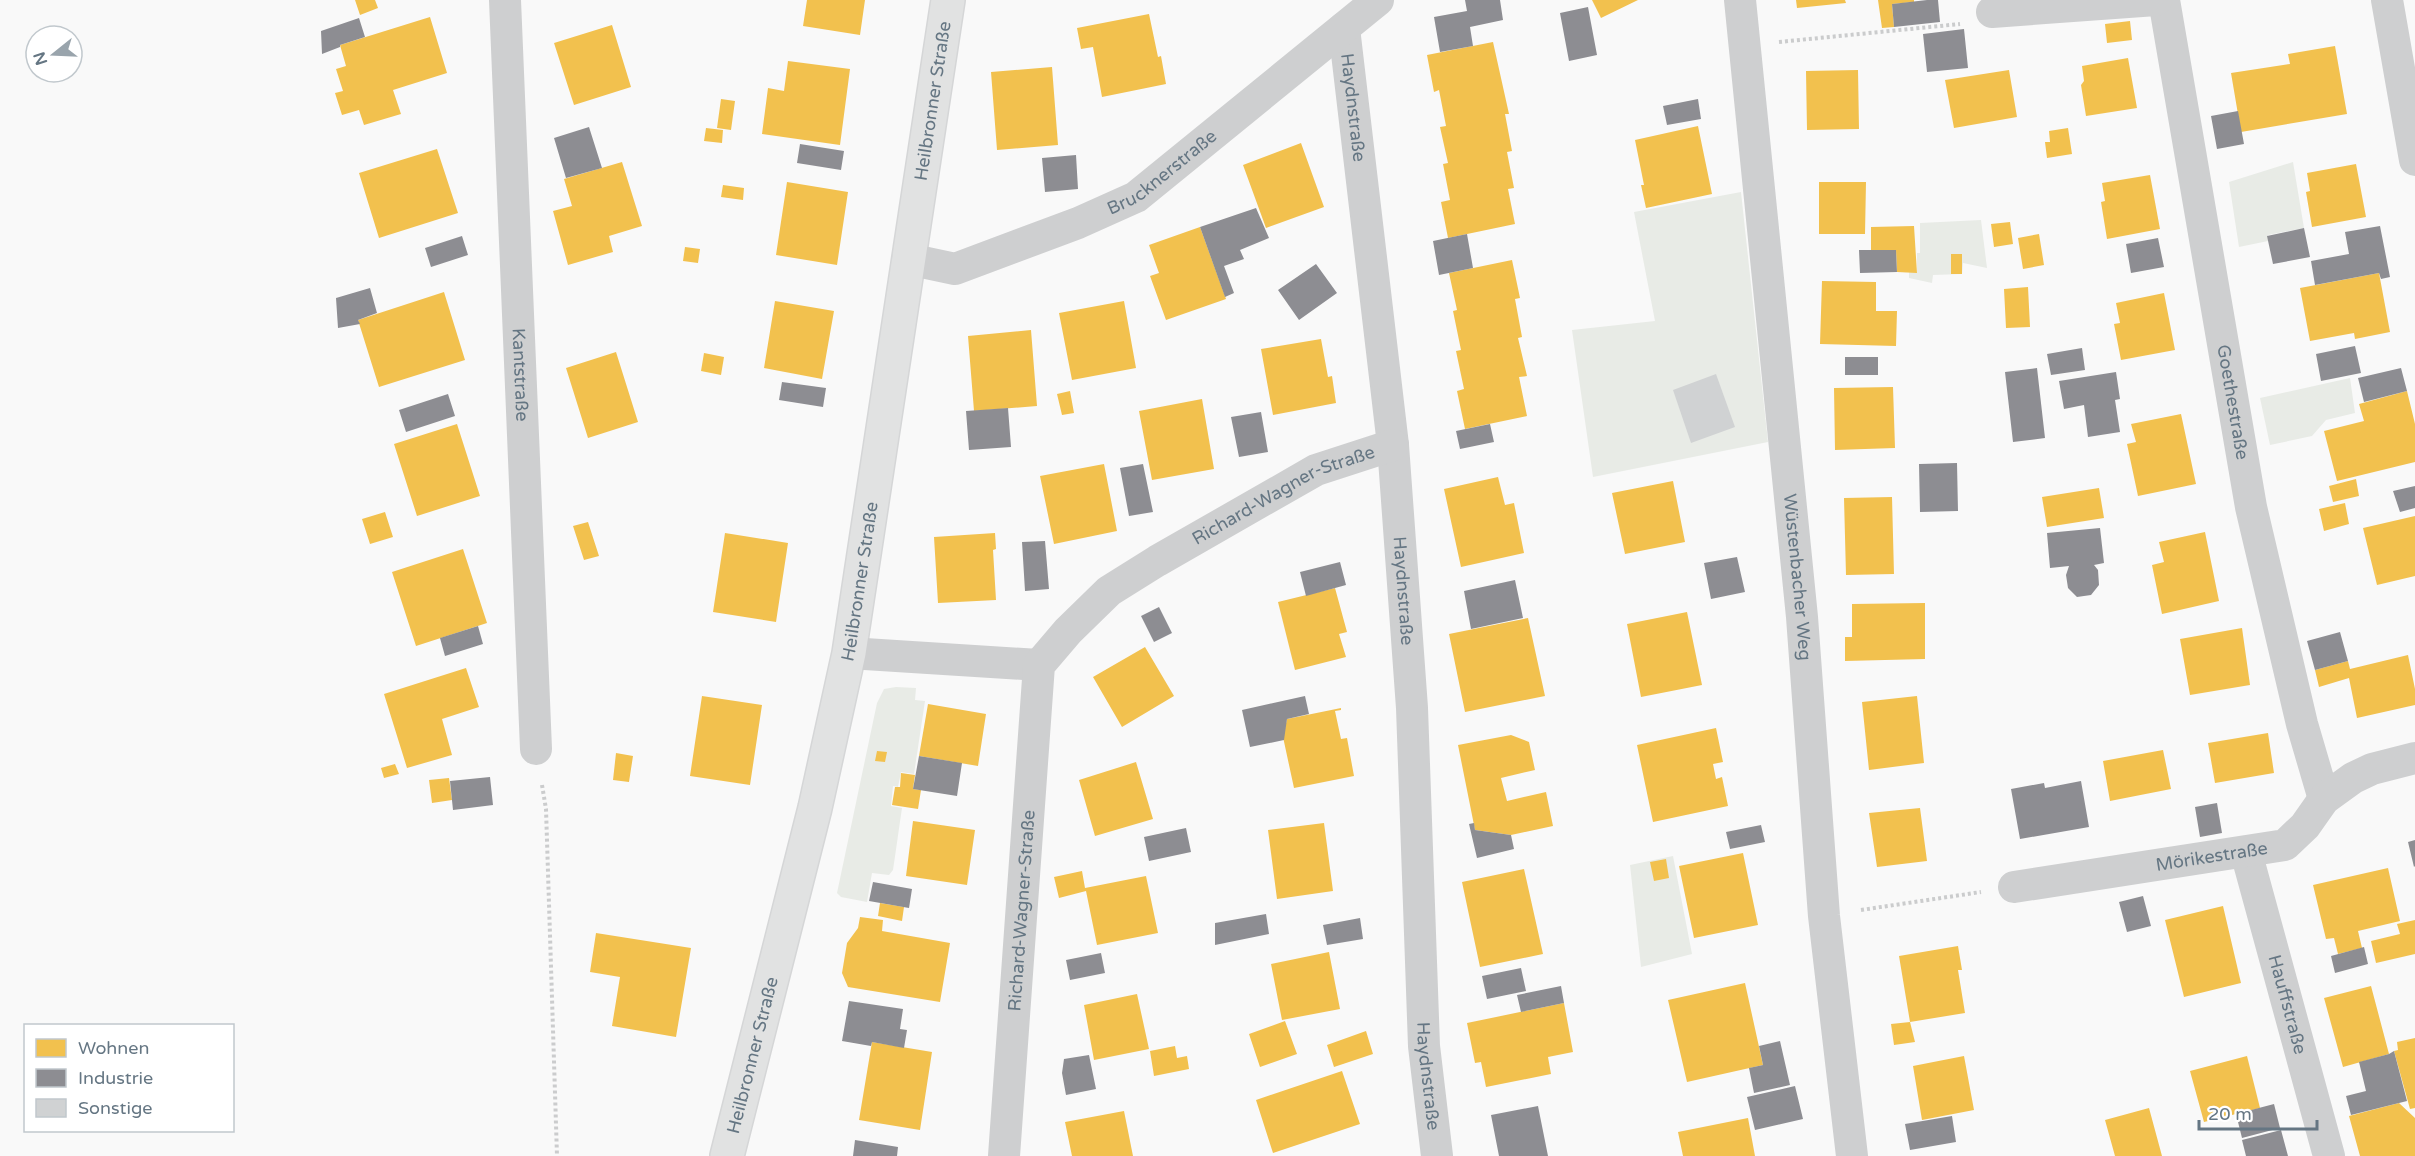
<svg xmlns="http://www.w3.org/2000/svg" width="2415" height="1156" font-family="'Varela Round',sans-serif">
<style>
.green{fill:#e8ebe6}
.homes{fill:#f2c14e}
.industry{fill:#8d8d92}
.building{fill:#d0d2d3}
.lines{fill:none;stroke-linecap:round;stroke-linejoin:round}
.secondary-casing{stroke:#d5d6d7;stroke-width:36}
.path{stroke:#cbcccd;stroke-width:4;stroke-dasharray:3 3;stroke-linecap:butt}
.street{stroke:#cecfd0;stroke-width:32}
.secondary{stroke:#e1e2e2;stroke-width:33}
.labels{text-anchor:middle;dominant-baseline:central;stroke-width:6;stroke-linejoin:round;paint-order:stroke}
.street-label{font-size:18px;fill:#657683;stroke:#fff}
</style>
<rect width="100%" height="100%" fill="#f9f9f9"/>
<path class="green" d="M2293,162L2304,228L2268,235V241L2239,247L2229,182Z
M1741,192L1768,442L1593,477L1572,330L1655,321L1634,212Z
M1981,220L1987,268L1963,263L1962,274L1933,275L1932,283L1909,278V272H1917V253H1920V223Z
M2350,378L2355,413L2326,420L2312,436L2270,445L2260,398Z
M896,687L916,688L915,700L925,701L914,774L901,772L898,787L893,786L891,806L902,808L893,870L889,875L872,873L867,902L841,897L837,893L877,703L884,689Z
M1673,856L1692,954L1641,967L1630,865Z"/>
<path class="homes" d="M355,0H375L378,8L360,15Z
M807,0H865L860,35L803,26Z
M1592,0H1638L1601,18Z
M1796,0H1845L1846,3L1797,8Z
M1878,0H1914V2L1892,4L1894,27L1882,28Z
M1149,14L1158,57L1161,56L1166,84L1102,97L1093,47L1081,49L1077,28Z
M430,17L447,73L393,90L401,114L364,125L359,110L342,115L335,93L343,91L336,69L346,66L340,45Z
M2130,21L2132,40L2107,43L2105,24Z
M612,25L631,87L574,105L554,43Z
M1493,42L1509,114H1505L1512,151L1507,152L1514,188L1508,189L1515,224L1448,238L1441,202L1450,200L1443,164L1448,163L1440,127L1446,126L1439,90L1434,92L1427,55Z
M2335,46L2347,114L2241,132L2231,73L2290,64L2288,54Z
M2128,58L2137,108L2086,116L2081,85L2084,81L2082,66Z
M788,61L850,69L840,145L762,134L768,88L784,91Z
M1052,67L1058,145L997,150L991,72Z
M1858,70L1859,129L1807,130L1806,71Z
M2009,70L2017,117L1954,128L1945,80Z
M721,99L735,101L731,130L717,128Z
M1698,126L1712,194L1646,208L1641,185H1644L1635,140Z
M706,128L723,130L722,143L704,141Z
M2068,128L2072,154L2047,158L2045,142H2050L2049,131Z
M1301,143L1324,207L1266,228L1243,165Z
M437,149L458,213L379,238L359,173Z
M622,162L642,226L609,236L613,252L568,265L553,211L572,206L564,179Z
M2356,164L2366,217L2312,227L2306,192L2310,191L2307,173Z
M2150,175L2160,229L2107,239L2101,202L2105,201L2102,183Z
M787,182L848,192L837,265L776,255Z
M1819,182H1866L1865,234H1819Z
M723,185L744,188L743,200L721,197Z
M2010,222L2013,244L1994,247L1991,224Z
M1914,226L1917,273L1897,272L1896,250H1871V227Z
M1200,227L1226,299L1166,320L1150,276L1159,273L1149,245Z
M2039,234L2044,265L2023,269L2018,238Z
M685,247L700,249L698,263L683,261Z
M1951,254H1962V274H1951Z
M1512,260L1520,298L1515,299L1522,337L1518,338L1527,376L1519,377L1527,416L1465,429L1457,391L1464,389L1456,351L1461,350L1453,311L1457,310L1449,273Z
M2379,273L2390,332L2355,339L2354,333L2310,341L2300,288Z
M1822,281L1876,282V311H1897L1896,346L1820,344Z
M2028,287L2030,327L2006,328L2004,289Z
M444,292L465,360L379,387L358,320Z
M2164,293L2175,350L2121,360L2114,324L2120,323L2116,303Z
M775,301L834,311L822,379L764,368Z
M1124,301L1136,368L1072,380L1059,313Z
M1031,330L1037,406L974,411L968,336Z
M1321,339L1328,377L1332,376L1336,403L1273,415L1261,349Z
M616,352L638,422L588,438L566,368Z
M704,353L724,357L721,375L701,371Z
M1893,387L1895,448L1835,450L1834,388Z
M1070,391L1074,413L1062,415L1057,394Z
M2407,391L2415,424V462L2337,481L2324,431L2364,421L2359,404Z
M1202,399L1214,469L1152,480L1139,411Z
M2181,414L2196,484L2138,496L2127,444L2136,442L2131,424Z
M457,424L480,496L417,516L394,444Z
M1104,464L1117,531L1054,544L1040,476Z
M1498,477L1505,505L1514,503L1524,553L1461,567L1444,489Z
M2356,479L2359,496L2333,502L2329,486Z
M1673,481L1685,542L1625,554L1612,493Z
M2099,488L2104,518L2047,527L2042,497Z
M1892,497L1894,574L1846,575L1844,498Z
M2345,503L2349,524L2324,531L2319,509Z
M385,512L393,537L370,544L362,519Z
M2415,516V576L2377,585L2363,528Z
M588,522L599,556L584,560L573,526Z
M2205,532L2219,601L2162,614L2152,565L2164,562L2159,542Z
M725,533L788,543L776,622L713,612Z
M995,533L996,549L993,550L996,600L938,603L934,537Z
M463,549L487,623L416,646L392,572Z
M1335,588L1347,632L1339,634L1346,657L1295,670L1278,602Z
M1925,603V659L1845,661V637H1852V604Z
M1687,612L1702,685L1641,697L1627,624Z
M1528,618L1545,696L1465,712L1449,634Z
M2242,628L2250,685L2190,695L2180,639Z
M1145,647L1174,696L1122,727L1093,677Z
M2408,655L2415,689V705L2357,718L2349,678L2319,687L2315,670L2348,661L2350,669Z
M466,668L479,707L442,719L452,755L407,768L384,694Z
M702,696L762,705L750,785L690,776Z
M1917,696L1924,763L1869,770L1862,702Z
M928,704L986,714L978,766L919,756Z
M1341,708V710L1335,711L1341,739L1347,738L1354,776L1294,788L1283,737L1287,719Z
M1716,728L1723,762L1713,764L1716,779L1722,777L1728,806L1653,822L1637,745Z
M2268,733L2274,773L2215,783L2208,743Z
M1511,735L1529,742L1535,770L1501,778L1507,801L1546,792L1553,826L1511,835L1475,830L1458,745Z
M2163,750L2171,789L2110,801L2103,761Z
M877,751L887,752L885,762L875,761Z
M616,753L633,756L629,782L613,780Z
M1136,762L1153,819L1095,836L1079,780Z
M395,764L399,774L384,778L381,768Z
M901,773L915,775L913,789L921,790L918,809L892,805L895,787H900Z
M449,778L452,800L432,803L429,780Z
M1920,808L1927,861L1877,867L1869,813Z
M913,821L975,830L967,885L906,876Z
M1324,823L1333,891L1277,899L1268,830Z
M1743,853L1758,925L1694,938L1679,866Z
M1666,859L1669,878L1654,881L1650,862Z
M2388,868L2400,921L2358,931L2362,948L2338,954L2334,938L2326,939L2313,885Z
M1524,869L1543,954L1480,967L1462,882Z
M1082,871L1085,888L1146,876L1158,933L1097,945L1086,891L1059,898L1054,877Z
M880,903L904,907L902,921L878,916Z
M2223,906L2241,983L2184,997L2165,920Z
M860,917L883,920L882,931L950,943L940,1002L848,987L842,973L847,943L858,928Z
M2415,920V954L2376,963L2371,941L2400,934L2397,924Z
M596,933L691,948L676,1037L612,1026L620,977L590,972Z
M1958,946L1962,970H1958L1965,1013L1910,1022L1899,956Z
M1329,952L1340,1009L1282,1020L1271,964Z
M1745,983L1763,1065L1687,1082L1668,1000Z
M2371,986L2389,1054L2343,1067L2324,998Z
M1137,994L1149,1049L1094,1060L1084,1005Z
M1564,1003L1573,1052L1548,1057L1551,1074L1486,1087L1481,1062L1475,1063L1467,1023Z
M1285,1021L1297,1054L1260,1067L1249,1034Z
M1910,1022L1915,1042L1894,1045L1891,1024Z
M1366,1031L1373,1054L1334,1067L1327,1045Z
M2415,1038V1108L2410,1109L2394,1051L2398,1050L2397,1042Z
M872,1042L932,1052L920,1130L859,1120Z
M1175,1046L1177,1058L1187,1056L1189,1069L1154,1076L1150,1051Z
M1964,1056L1974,1110L1922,1120L1913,1066Z
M2247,1056L2260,1108L2204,1122L2190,1071Z
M1342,1071L1360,1124L1273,1153L1256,1100Z
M2399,1103L2415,1118V1156H2360L2349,1116Z
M2149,1108L2162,1156H2115L2105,1120Z
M1124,1111L1133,1156H1072L1065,1122Z
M1748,1118L1755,1156H1683L1678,1132Z"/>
<path class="industry" d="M1465,0H1500L1503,20L1470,27L1473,46L1440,52L1434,17L1467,11Z
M1927,0H1938L1940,22L1894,27L1892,4Z
M1588,7L1597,55L1569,61L1560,13Z
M359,18L365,37L340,45V47L322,54L321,31Z
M1964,29L1968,68L1927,72L1923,34Z
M1698,99L1701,119L1667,125L1663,106Z
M2238,111L2244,144L2217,149L2211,116Z
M589,127L602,168L566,178L554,138Z
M800,144L844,151L841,170L797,163Z
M1076,155L1078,189L1045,192L1042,158Z
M1256,208L1269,238L1240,250L1244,259L1224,266L1234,293L1225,297L1200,227Z
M2380,226L2390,277L2381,279L2379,273L2315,285L2311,261L2349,254L2345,232Z
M2304,228L2310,257L2273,264L2267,236Z
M1467,234L1473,268L1439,275L1433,241Z
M462,236L468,255L431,267L425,248Z
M2158,238L2164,267L2131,273L2126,244Z
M1859,250H1896L1897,272L1860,273Z
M1316,264L1337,293L1299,320L1278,290Z
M370,288L377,313L358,320L360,324L338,328L336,298Z
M2355,346L2361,373L2321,381L2316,354Z
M2082,348L2085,370L2051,375L2047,354Z
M1845,357H1878V375H1845Z
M2037,368L2045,438L2013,442L2005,372Z
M2401,368L2407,391L2364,402L2358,378Z
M2116,372L2120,399L2115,400L2120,432L2088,437L2084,405L2064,409L2059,381Z
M782,382L826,388L823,407L779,400Z
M448,394L455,416L406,432L399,410Z
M1008,408L1011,447L969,450L966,411Z
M1261,412L1268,452L1239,457L1231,417Z
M1490,424L1494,442L1460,449L1456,431Z
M1957,463L1958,511L1920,512L1919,464Z
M1143,464L1153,512L1129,516L1120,468Z
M2415,486V508L2400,512L2393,491Z
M2100,528L2104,563L2094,565L2098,570L2099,585L2091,595L2077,597L2068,588L2066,575L2069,566L2050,568L2047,533Z
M1045,541L1049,589L1025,591L1022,542Z
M1737,557L1745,592L1711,599L1704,563Z
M1340,562L1346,585L1306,596L1300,572Z
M1515,580L1523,618L1471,629L1464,591Z
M1159,607L1172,633L1154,642L1141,616Z
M478,626L483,644L445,656L440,638Z
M2340,632L2348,661L2315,670L2307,641Z
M1305,696L1309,714L1287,719L1284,740L1250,747L1242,710Z
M919,756L962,763L957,796L913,789Z
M490,777L493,805L453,810L450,781Z
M2081,781L2089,827L2020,839L2011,789L2044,783L2045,788Z
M2217,803L2222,833L2200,837L2195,807Z
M1474,823L1475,830L1511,835L1514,849L1477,858L1469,824Z
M1761,825L1765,842L1730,849L1726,832Z
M1186,828L1191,852L1149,861L1144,837Z
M2415,840V866L2414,867L2408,842Z
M873,882L912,889L909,908L869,901Z
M2143,896L2151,926L2127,932L2119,902Z
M1266,914L1269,934L1215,945V923Z
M1360,918L1363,939L1327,945L1323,925Z
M2364,947L2368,964L2335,973L2331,956Z
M1101,953L1105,973L1070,980L1066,960Z
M1521,968L1526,991L1487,999L1482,976Z
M1561,986L1564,1003L1521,1012L1517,995Z
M849,1001L903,1009L900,1029L907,1030L904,1048L872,1042L871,1046L842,1041Z
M1780,1041L1790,1085L1754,1093L1749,1068L1763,1065L1759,1046Z
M2394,1051L2407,1101L2351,1115L2346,1096L2366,1091L2359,1062L2389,1054Z
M1089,1055L1096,1089L1066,1095L1062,1073L1064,1059Z
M1795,1086L1803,1119L1755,1130L1747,1097Z
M2274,1104L2280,1128L2242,1138L2236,1114Z
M1538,1106L1548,1156H1499L1491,1115Z
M1952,1116L1956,1142L1910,1150L1905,1124Z
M2281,1130L2288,1156H2246L2242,1140Z
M855,1140L898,1147L897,1156H853Z"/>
<path class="building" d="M1716,374L1735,427L1691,443L1673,390Z"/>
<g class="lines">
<g class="secondary-casing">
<g id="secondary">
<path id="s9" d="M727,1156L815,808L849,653L948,0"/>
</g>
</g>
<path class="path" d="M1779,42L1960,24
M542,785L546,809L557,1156
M1861,910L1981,892"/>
<g class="street">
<path id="s1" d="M505,0L536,749"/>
<path id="s2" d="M1740,0L1802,617L1824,916L1852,1156"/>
<path id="s3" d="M2164,0L2251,507L2302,724L2324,799"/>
<path d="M2387,0L2415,160"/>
<path d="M1992,12L2156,0"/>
<path id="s4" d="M1344,28L1393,445L1412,708L1424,1046L1437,1156"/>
<path id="s5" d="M908,259L955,269L1078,223L1136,197L1378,0"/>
<path d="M849,653L1039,665"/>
<path id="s6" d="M2246,852L2329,1156"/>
<path id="s7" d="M2014,887L2285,845L2305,826L2324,799L2353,778L2372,769L2415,758"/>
<path id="s8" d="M1004,1156L1039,665L1068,631L1109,591L1157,561L1316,470L1393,445"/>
</g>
<use href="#secondary" class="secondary"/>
</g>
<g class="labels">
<g class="street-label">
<text stroke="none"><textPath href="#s9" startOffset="1076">Heilbronner Straße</textPath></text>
<text stroke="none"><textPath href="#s4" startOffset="80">Haydnstraße</textPath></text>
<text stroke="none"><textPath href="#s5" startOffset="278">Brucknerstraße</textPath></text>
<text stroke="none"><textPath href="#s1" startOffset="375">Kantstraße</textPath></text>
<text stroke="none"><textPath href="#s3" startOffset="408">Goethestraße</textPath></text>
<text stroke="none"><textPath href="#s8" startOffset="794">Richard-Wagner-Straße</textPath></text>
<text stroke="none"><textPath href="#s2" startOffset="580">Wüstenbacher Weg</textPath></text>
<text stroke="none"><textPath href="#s9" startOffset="590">Heilbronner Straße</textPath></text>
<text stroke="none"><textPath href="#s4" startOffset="566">Haydnstraße</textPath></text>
<text stroke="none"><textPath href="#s7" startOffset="200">Mörikestraße</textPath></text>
<text stroke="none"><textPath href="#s8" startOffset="246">Richard-Wagner-Straße</textPath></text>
<text stroke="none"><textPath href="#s6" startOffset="158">Hauffstraße</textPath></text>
<text stroke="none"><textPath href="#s9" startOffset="104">Heilbronner Straße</textPath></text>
<text stroke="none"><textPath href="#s4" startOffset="1052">Haydnstraße</textPath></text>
</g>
</g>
<rect x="24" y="1024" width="210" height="108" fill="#ffffff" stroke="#c1c8cd" stroke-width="1.5"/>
<rect x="36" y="1039" width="30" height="18" fill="#f2c14e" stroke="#c1c8cd" stroke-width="1.5"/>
<text x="78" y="1054" font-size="18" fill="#657683">Wohnen</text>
<rect x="36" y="1069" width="30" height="18" fill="#8d8d92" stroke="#c1c8cd" stroke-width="1.5"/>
<text x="78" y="1084" font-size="18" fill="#657683">Industrie</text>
<rect x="36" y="1099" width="30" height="18" fill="#d0d2d3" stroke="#c1c8cd" stroke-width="1.5"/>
<text x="78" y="1114" font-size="18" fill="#657683">Sonstige</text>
<g transform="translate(54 54) rotate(252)"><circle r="28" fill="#ffffff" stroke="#c1c8cd" stroke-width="1.5"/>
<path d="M0-4.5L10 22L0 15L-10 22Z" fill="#99a4ac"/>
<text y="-9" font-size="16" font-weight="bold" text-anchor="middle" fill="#657683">N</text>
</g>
<path d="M2199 1120v9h118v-9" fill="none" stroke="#657683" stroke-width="3"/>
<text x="2208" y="1120" font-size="18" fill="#657683" stroke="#ffffff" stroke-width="4.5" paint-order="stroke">20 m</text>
</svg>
